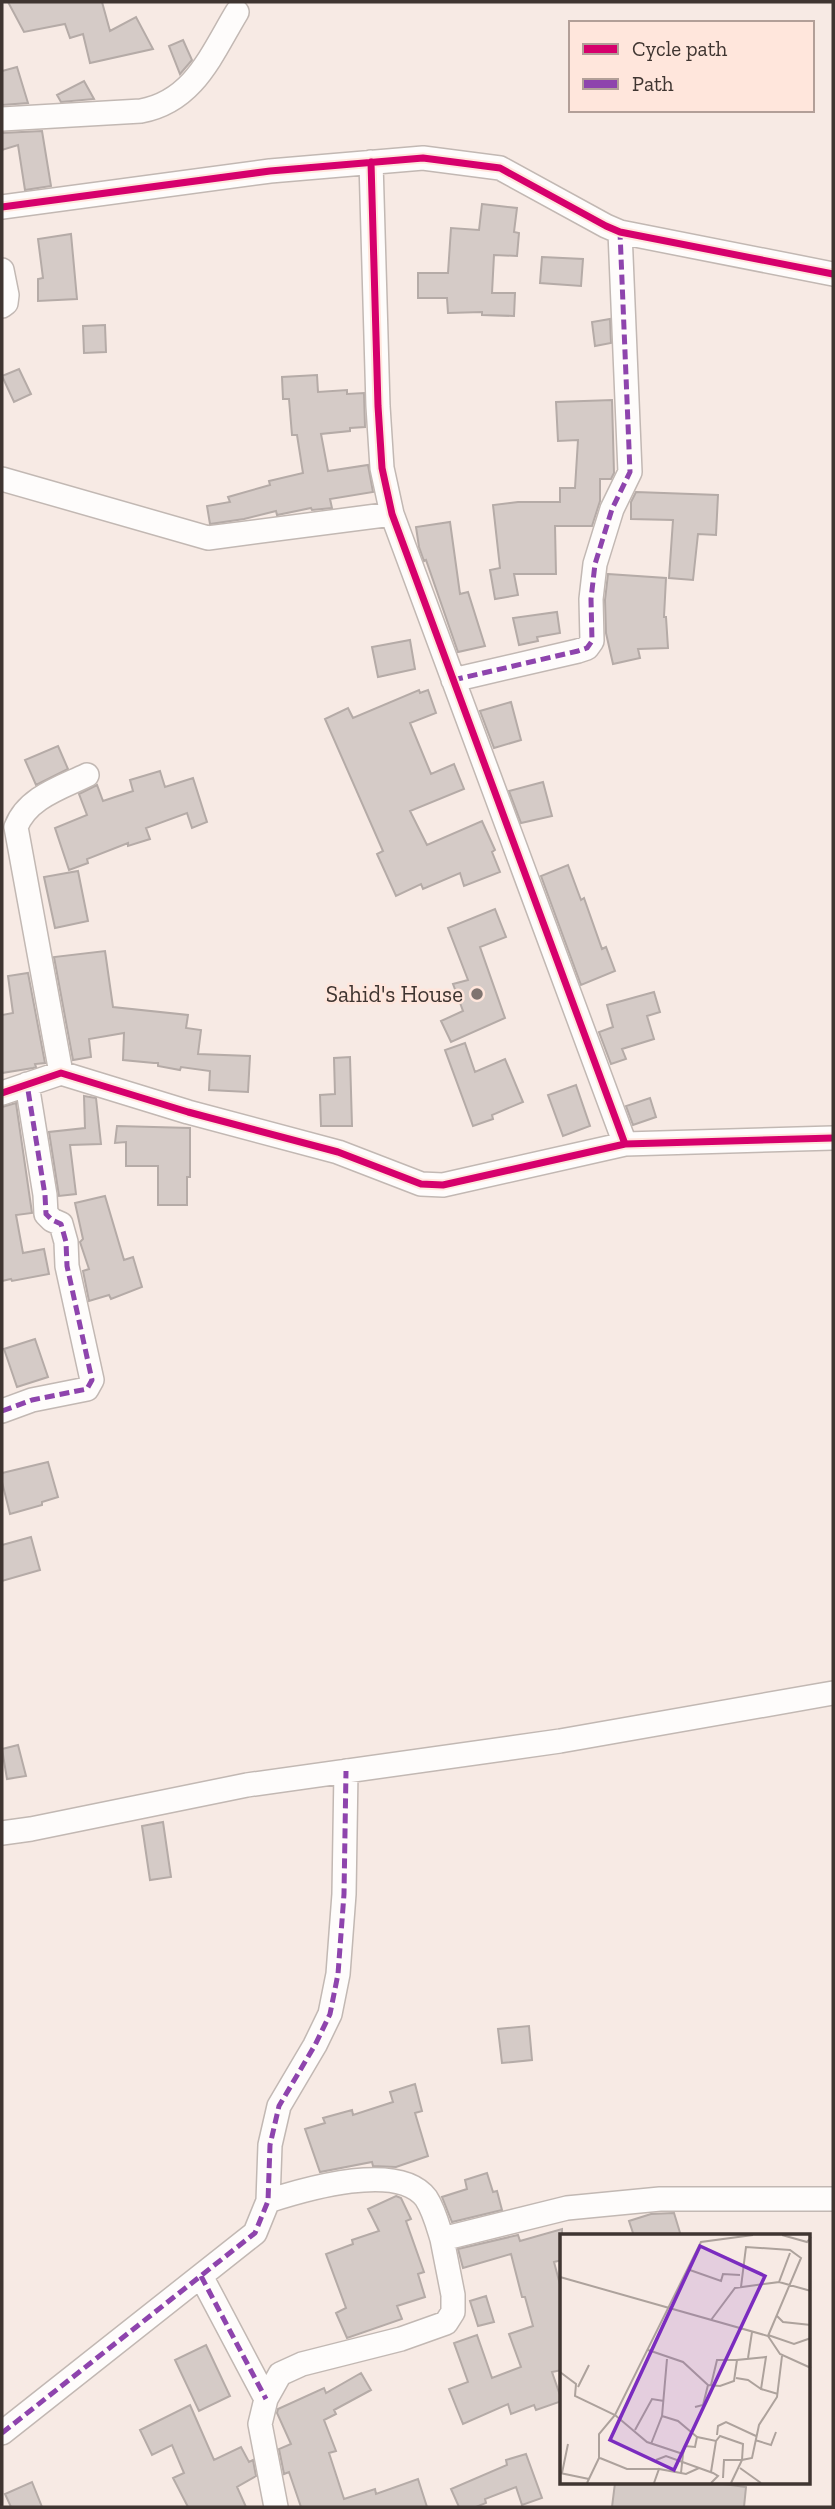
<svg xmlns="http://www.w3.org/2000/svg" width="835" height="2509" font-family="'Zilla Slab',serif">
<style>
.building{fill:#d5cbc7;stroke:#b5aba7;stroke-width:2}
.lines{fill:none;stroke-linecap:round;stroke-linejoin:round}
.minor-casing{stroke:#c2b8b3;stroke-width:26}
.minor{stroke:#fefcfb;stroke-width:23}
.quiet{stroke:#8e44ad;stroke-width:5;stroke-dasharray:10 5;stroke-linecap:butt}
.cycleway-casing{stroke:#ffe6dc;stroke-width:11}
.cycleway{stroke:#d6006c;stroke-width:7}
.poi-dot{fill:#7f7470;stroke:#ffe6dc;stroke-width:2.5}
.labels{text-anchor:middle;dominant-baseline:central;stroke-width:5;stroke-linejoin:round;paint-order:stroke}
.poi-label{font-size:23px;fill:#3f3531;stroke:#ffe6dc;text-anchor:end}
.inset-road{fill:none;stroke:#ada29c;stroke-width:2}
.view{fill:#7b2cbf;fill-opacity:0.15;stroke:#7b2cbf;stroke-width:3.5}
.inset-edge{fill:none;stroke:#3f3531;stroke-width:3.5}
</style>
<rect width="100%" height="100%" fill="#f7eae4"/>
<path class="building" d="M8,2H102L110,31L136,17L153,49L90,63L83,34L70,38L65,24L24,32Z
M183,40L192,60L180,74L169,46Z
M17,67L28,103L2,105V71Z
M84,81L94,99L61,102L57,95Z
M42,131L51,186L25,190L18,145L2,150V133Z
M482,204L517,208L514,232L519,233L517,256L494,255L492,293H515L514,316L482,315V312L448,313L447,298H418V273H448L451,228L479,230Z
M71,234L77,299L38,301V279L43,278L38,239Z
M542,257L583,259L581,286L540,283Z
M610,319L611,343L595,346L592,322Z
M105,325L106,352L84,353L83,326Z
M19,369L31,394L14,402L2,376Z
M317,375L318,392L347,390V394L364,393L365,427L350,428V431L321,434L328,471L368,465L373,492L330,499L332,508L312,510L311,508L277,515L276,511L244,519L210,524L207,506L230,502L228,497L270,485L269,481L303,473L297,435H292L289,399H283L282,377Z
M612,400L614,473L611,479H600V501L592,526H555L556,574H514L518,595L495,599L490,570L500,568L493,505L518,502H560V488H575L578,440L558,441L556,402Z
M636,492L718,495L716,535L698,534L693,580L669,578L673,520L631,519V502Z
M450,522L460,594L468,592L485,646L458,652L426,560L424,561L419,547L416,527Z
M608,574L666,578L664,617H666L668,648L638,649L640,658L613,664L606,633L605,600Z
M557,612L560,633L537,637L538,641L519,645L513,618Z
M410,640L415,669L378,677L372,647Z
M419,690L420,693L428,690L436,713L410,723L431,774L454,764L464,789L410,811L427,845L482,821L495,850L492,852L500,872L464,886L460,873L423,889L421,884L396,896L377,854L383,851L325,719L348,708L353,718Z
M511,702L521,740L494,748L480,711Z
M58,746L68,769L36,785L25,760Z
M160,771L165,787L193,778L207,822L192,828L187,813L146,828L150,839L128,846V843L87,859L88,863L69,870L55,828L87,815L79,794L97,785L103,801L133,791L130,780Z
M543,782L552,816L521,823L509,791Z
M568,865L581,900L584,898L602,949L606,947L615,971L581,985L541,876Z
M78,871L88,921L55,928L44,877Z
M495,909L506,937L480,947L505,1018L451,1042L441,1021L463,1011L453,984L468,980L448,928Z
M105,951L113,1007L188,1015L186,1028L201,1030L198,1054L250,1056L248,1092L209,1090L210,1071L181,1067L180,1070L158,1066V1063H154L123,1060L124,1033L89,1039L91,1057L73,1060L54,957Z
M28,973L45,1063L35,1064L36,1067L33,1068L2,1073V1015L13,1013L8,976Z
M654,992L660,1012L647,1016L654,1039L622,1049L626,1059L611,1064L599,1032L613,1027L607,1005Z
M465,1043L475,1072L505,1059L523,1102L492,1115L493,1119L473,1126L445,1050Z
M350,1057L352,1126H321L320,1095L335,1094L334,1058Z
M576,1085L590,1126L563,1136L548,1095Z
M84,1096L96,1098L101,1144L70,1145L76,1194L59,1196L49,1132L85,1128Z
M650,1098L656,1117L633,1125L626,1106Z
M16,1103L32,1213L16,1215L23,1253L44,1249L49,1274L12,1281L11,1279L2,1281V1107Z
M117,1126L190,1128V1177H187V1205H158V1166H126V1142L115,1143Z
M105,1196L124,1260L133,1257L142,1287L111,1299L109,1295L89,1301L83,1271L89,1269L80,1242L83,1239L75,1203Z
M35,1339L48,1377L17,1387L4,1349Z
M48,1462L58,1497L42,1502V1505L10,1514L2,1482V1473Z
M31,1537L40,1570L2,1581V1545Z
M18,1745L26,1776L7,1779L2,1749Z
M163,1822L171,1877L150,1880L142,1826Z
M529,2026L532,2060L502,2063L498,2029Z
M415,2084L422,2111L415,2113L428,2156L396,2167L373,2166L372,2162L320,2172L305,2129L325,2123L323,2118L352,2110L353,2115L393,2102L390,2092Z
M487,2173L493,2192L497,2191L502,2210L452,2222L442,2197L467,2189L465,2180Z
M396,2196L401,2198L411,2219L406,2221L424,2272L418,2274L425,2297L397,2306L402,2319L347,2338L336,2313L346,2308L326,2254L353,2244L352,2240L379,2231L368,2209Z
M674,2213L681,2236H634L629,2221L651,2214Z
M562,2229V2260L554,2262L562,2292V2370L552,2372L562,2401L536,2410L534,2405L511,2414L508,2404L463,2424L449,2389L468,2382L454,2343L477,2335L492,2378L521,2367L509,2334L533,2326L525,2297H522L511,2254L463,2268L458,2249L518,2235L520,2241Z
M486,2296L494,2322L478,2326L470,2301Z
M206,2345L230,2396L199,2411L175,2360Z
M361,2373L371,2390L334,2410L336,2414L324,2420L336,2451L329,2453L344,2499L375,2489L376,2494L418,2479L427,2507H301L289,2472L284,2474L279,2449L291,2444L277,2413L278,2409L324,2388L326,2393Z
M190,2405L214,2460L241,2447L249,2462L253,2460L256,2476L237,2487L246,2507H188L173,2478L184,2473L172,2445L152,2455L140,2430Z
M526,2454L542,2498L522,2505L516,2487L485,2499L486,2503L476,2507H459L451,2489L507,2465L506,2460Z
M32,2482L42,2507H11L5,2494Z
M615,2483H715L746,2487L744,2507H612Z"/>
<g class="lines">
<g class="minor-casing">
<path id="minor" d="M2,119L141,111C194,101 211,55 237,12
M371,162L378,406L382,468L392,514L625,1144
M2,207L270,171L423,158L500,168L606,226L620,232L833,274
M2,270L7,295L6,303L2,306
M2,479L208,538L392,514
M453,680L578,651L587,648L592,641L591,599L595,564L612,509L630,472L620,232
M61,1073L16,827C27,798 60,788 87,775
M2,1093L61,1073L188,1112L338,1152L421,1184L443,1185L625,1144L833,1138
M2,1411L32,1400L87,1389L92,1380L67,1266L66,1242L61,1224L52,1220L46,1214L45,1195L27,1084
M2,1833L31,1829L247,1785L560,1741L833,1693
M268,2201C305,2189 398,2161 426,2198C434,2210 438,2226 442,2239
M201,2276L266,2399
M2,2433L255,2233L268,2201L270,2145L279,2106L315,2045L330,2014L338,1974L344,1894L346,1771
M276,2507L260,2424L266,2399L280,2374L302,2364L401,2339L446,2323L453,2312V2295L442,2239L567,2208L660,2199H833"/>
</g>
<use href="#minor" class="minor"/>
<path class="quiet" d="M453,680L578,651L587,648L592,641L591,599L595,564L612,509L630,472L620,232
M2,1411L32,1400L87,1389L92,1380L67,1266L66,1242L61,1224L52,1220L46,1214L45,1195L27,1084
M201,2276L266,2399
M2,2433L255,2233L268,2201L270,2145L279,2106L315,2045L330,2014L338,1974L344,1894L346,1771"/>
<g class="cycleway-casing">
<path id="cycleway" d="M371,162L378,406L382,468L392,514L625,1144
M2,207L270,171L423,158L500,168L606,226L620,232L833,274
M2,1093L61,1073L188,1112L338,1152L421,1184L443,1185L625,1144L833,1138"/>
</g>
<use href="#cycleway" class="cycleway"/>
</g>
<circle class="poi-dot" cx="477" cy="994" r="7"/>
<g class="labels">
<g class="poi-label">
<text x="463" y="994">Sahid's House</text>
</g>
</g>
<g transform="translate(560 2234)">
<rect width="250" height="250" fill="#f7eae4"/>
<path class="inset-road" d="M222,1L247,8L251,3M127,35L161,47L163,40L180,41M0,43L208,102L220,120L251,134M219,48L251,57M181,53L186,13L230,16L241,24L208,102M217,82L223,88L251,91M151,86L175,54L219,48L230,19M208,101L234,110L251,104M88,116L123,128L148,151L160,152L174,147L177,126L206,123L201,155L218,160M188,124L192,98M0,138L16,150L15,162L55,181L87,208L123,220L121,239M176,144L188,146L201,155M151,151L157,126H177M18,153L29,131M135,173L143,171L148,151M102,182L118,187L137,203M75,196L92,165L104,167M157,201L158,192L166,188L196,202M195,206L211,211L216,198M91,210L102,182L107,125M123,220L125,212L135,213L137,203L156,207L160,202L183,210L182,226H164L163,244M40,224L67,235H99M96,226L106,222L153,239L158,242L151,249M180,234L201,249M151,238L156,207M0,239L29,245M2,239L8,210M27,249L39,224V200L55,181L141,8L193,1M94,249L99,235L126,240L139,234M171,249L182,226L192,224L199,191L217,163L222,122"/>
<path class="view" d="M140,12L205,42L114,236L50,206Z"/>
<rect width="250" height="250" class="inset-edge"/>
</g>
<rect width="835" height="2509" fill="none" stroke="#3f3531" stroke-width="7"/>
<rect x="569" y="21" width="245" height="91" fill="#ffe6dc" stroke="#b29f98" stroke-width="2"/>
<rect x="583" y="44" width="35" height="10" fill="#d6006c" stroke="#b29f98" stroke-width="2"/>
<text x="632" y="56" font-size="21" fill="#3f3531">Cycle path</text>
<rect x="583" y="79" width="35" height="10" fill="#8e44ad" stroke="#b29f98" stroke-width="2"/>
<text x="632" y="91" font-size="21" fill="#3f3531">Path</text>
</svg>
